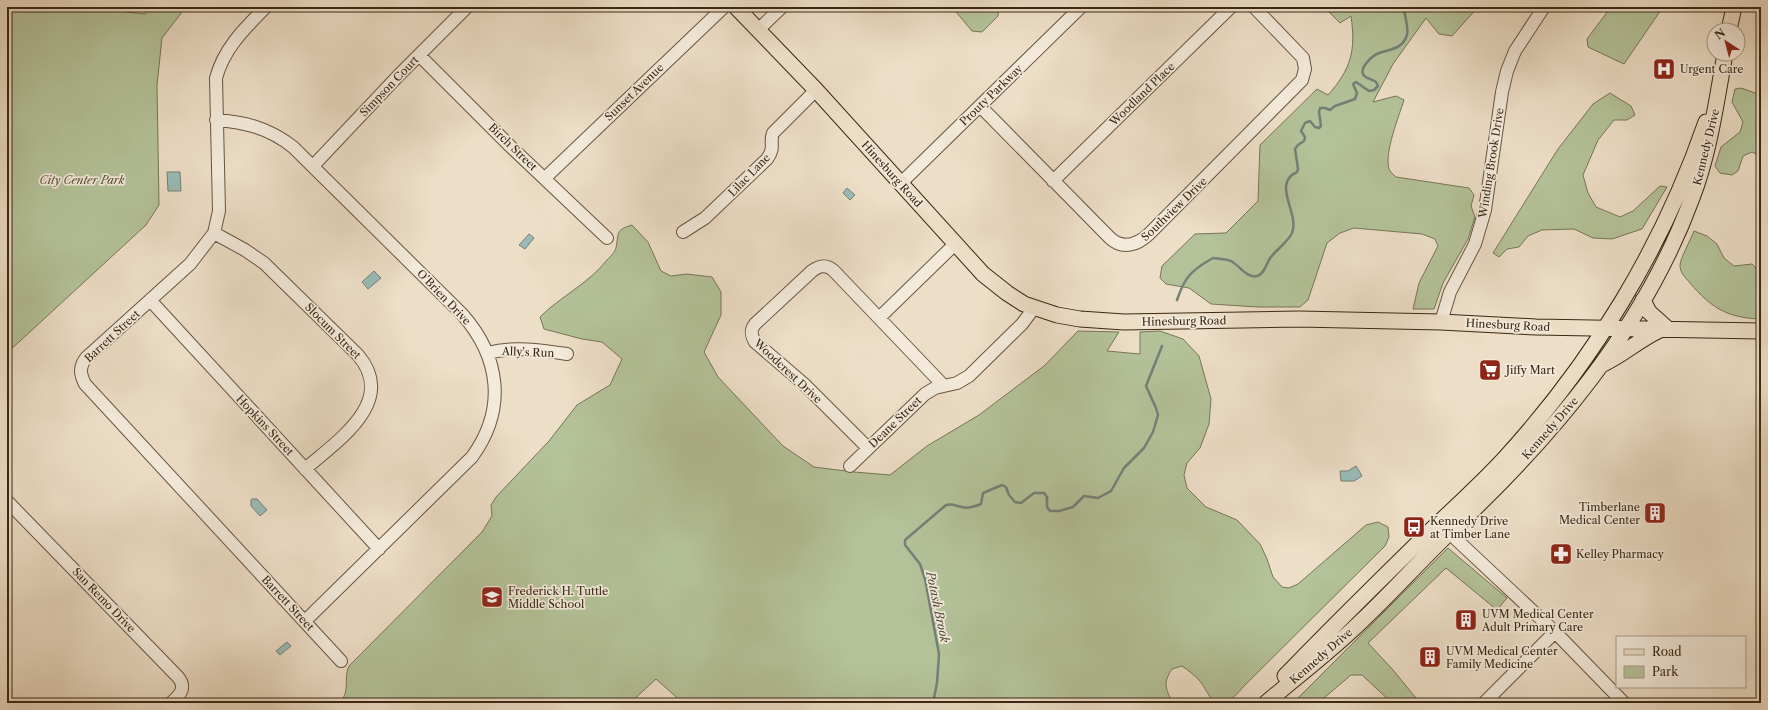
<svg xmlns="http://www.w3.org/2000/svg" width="1768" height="710" font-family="'Libre Caslon Text',serif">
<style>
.green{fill:#b4c299;stroke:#777556}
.water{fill:#99bcb9;stroke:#738177}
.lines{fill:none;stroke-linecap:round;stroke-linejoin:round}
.stream{stroke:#738177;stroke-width:2.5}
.minor-casing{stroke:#675641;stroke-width:14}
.major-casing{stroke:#3a2814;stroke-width:17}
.minor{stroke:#f3eadb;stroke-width:12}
.major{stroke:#eddec7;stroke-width:15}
.labels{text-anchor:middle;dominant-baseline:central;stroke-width:3.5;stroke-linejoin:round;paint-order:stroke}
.poi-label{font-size:11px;fill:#3a2814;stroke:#f3eadb;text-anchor:start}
.street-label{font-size:11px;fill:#3a2814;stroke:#f3eadb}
.park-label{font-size:11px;font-style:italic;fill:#584e35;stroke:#f3eadb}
.water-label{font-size:12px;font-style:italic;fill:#524d3d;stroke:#f3eadb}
</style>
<rect width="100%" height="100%" fill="#eddec7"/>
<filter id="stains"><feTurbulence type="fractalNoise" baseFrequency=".005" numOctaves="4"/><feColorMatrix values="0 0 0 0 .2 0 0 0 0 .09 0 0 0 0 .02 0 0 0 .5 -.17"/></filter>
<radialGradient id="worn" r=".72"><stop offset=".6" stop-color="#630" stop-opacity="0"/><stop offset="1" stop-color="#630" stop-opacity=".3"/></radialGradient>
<path class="green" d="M13,7H81L145,14L152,7H186L162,38L157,85L159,205L146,225L7,353V14L13,10Z
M952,7H999L998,16L982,32L972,31Z
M1324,7H1478L1452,36L1439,34L1426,18L1393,64L1373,102L1396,96L1404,100C1399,116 1384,153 1389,169C1390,172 1394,175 1396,177L1469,188L1474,195L1471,206L1475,217L1468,239L1443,283L1434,309H1413L1419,283L1438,246L1435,239L1422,234L1354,228L1340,233L1327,243L1308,300L1300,307H1258L1211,304L1189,288L1166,284L1160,278L1162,266L1195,234L1226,233L1258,201L1260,145L1317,89L1328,95C1351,69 1356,51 1351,16L1340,23Z
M1611,7H1633L1635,9L1642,7H1663L1624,64L1588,47L1587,39Z
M1741,88L1761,95V156L1752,152L1743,156L1738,171L1732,175L1720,173L1715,166L1721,147L1740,132L1743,122L1732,102L1735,89Z
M1610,93L1631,106L1635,115L1627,120H1614L1598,140L1583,175L1588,193L1596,207L1620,217L1633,211L1660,186L1667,187L1642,229L1612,239L1593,238L1574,229L1542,230L1528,236L1519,247L1507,249L1499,257L1493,253L1558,149L1593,104Z
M632,225L648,242L661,271L671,276L687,274L712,277L721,292V315L704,352L718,377L783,446L814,467L854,472L890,475L927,446L979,415L1044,366L1078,331L1119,332L1107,351L1140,354V332L1160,331L1183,339L1199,356L1211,399L1209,424L1200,448L1187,463L1184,475L1187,488L1206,507L1237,520L1260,544L1267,559L1273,577L1282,587L1289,588L1298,584L1366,525L1378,522L1388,527L1389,537L1385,546L1246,684C1241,689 1236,696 1230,700C1211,710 1208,690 1199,680C1194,675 1188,670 1182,666L1172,669C1163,683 1165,688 1173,703H683L656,679L630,703H339C351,692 343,679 349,666L482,532L492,516L491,505L496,497L549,441L577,405L610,385L622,359L602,342L582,339L544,329L540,317C561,296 588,284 607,260C610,257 615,252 616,248C619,233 615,230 632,225Z
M1694,231L1707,236L1717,244L1724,258L1734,266L1752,264L1761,273V319C1728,318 1711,308 1690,283C1685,277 1680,273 1680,265C1680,259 1691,239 1694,231Z
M1448,548L1507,598L1497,610L1446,568L1368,643L1393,670L1420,703H1392L1362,675H1351L1318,703H1293Z"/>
<path class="water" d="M167,172H180L181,191H168Z
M847,188L855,195L850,200L843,193Z
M529,234L534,238L525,249L519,245Z
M374,271L381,278L368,289L362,282Z
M1356,466L1362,476L1354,481H1341L1340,471H1348Z
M252,499H257L267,510L260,516L251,506V500Z
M287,642L291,646L280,655L276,651Z"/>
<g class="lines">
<path class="stream" d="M1177,300C1185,276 1192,270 1213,258C1219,259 1226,259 1231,261C1239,265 1247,279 1257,276C1265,274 1266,263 1271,257C1277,249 1287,243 1292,233C1300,213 1271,184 1297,172L1298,169L1295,149L1298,145L1304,141L1305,137L1301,131L1305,123L1310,121L1315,127L1319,128L1321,126L1319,112L1320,108H1325L1330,110L1335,106L1355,99L1357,93L1353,84L1356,82L1369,91L1374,90L1378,86L1376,82C1373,79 1365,79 1363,74C1360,67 1373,55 1379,53C1390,49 1402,50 1407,35C1409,26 1404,16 1404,7
M933,703L937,683L939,654L925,579L920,564L905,545V540L946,505C953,503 955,506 962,507C967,509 976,506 981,504L983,493L1002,485L1006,487L1009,495L1015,502L1021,503L1034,493H1044L1047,497V507L1050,511H1059L1073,507L1084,496L1098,498L1111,491L1124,468L1144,448L1153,432L1158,415L1156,408L1146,386L1162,346"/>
<g class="minor-casing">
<path id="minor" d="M266,7C245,28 224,48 216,78L219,211L214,233L190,264L86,358C79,367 80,374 85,384L341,661
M758,30L782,7
M419,55L510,146L607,238
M980,106L1110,238C1123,250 1137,245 1149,234L1302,80L1305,69L1303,58L1254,7
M216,120C245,122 269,128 293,147L462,314C500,357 507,409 472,457L305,621
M313,166L398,76L467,7
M545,178L724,7
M1053,181L1231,7
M901,183L1081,7
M683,232L705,218L767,159C776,146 769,144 773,133L816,90
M214,233L245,250L264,263L358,355C398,402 337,441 305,469
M150,300L379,549
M879,318L955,244
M1441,322L1450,292L1475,244L1485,210L1502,92L1507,71L1515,51L1544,7
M488,353C514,346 541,350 567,354
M868,448L804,384L755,342C751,335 750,330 755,324L812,271C819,266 825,264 833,270L943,385
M850,466L925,394L935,388L957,383L969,376L1022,324L1034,308
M7,501L178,677C187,688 180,695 171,703
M1443,527L1555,632L1624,703
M1484,703L1555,632"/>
</g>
<g class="major-casing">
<path id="major" d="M736,7L816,90L983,274L1007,293L1024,304L1057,315L1080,319L1124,322L1299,319L1441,322L1536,327L1761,331
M1729,30L1734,7
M1643,300L1649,312L1668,329
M1601,365C1622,356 1638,340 1660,330
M1285,676C1331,628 1378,582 1425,536C1452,510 1479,486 1504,459C1593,362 1663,247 1706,122
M1266,703C1294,679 1324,656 1351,631C1385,600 1416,565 1449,533C1550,439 1644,329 1692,198C1710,151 1716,103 1725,54"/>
</g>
<use href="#minor" class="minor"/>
<use href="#major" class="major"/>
</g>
<defs>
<g id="hospital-square" transform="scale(1.15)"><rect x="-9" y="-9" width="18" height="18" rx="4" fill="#8f2418" stroke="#f3eadb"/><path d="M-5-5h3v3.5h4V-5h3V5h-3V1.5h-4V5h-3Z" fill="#fff"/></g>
<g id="supermarket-square" transform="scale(1.15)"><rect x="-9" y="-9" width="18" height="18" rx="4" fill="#8f2418" stroke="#f3eadb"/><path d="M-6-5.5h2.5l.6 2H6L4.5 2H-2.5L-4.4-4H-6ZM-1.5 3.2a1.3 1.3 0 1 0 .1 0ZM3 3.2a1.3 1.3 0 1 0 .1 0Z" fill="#fff"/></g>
<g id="building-square" transform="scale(1.15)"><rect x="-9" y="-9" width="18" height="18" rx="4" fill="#8f2418" stroke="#f3eadb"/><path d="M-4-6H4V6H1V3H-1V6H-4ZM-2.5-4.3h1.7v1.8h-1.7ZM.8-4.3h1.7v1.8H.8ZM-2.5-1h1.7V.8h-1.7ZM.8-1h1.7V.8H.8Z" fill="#fff"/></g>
<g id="bus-square" transform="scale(1.15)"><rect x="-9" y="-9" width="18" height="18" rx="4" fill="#8f2418" stroke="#f3eadb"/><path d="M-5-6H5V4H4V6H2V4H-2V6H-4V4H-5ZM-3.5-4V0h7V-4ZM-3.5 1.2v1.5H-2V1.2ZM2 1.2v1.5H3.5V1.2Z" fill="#fff"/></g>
<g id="pharmacy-square" transform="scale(1.15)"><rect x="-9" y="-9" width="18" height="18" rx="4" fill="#8f2418" stroke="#f3eadb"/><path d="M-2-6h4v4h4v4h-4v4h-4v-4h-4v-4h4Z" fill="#fff"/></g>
<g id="school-square" transform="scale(1.15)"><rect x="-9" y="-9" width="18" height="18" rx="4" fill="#8f2418" stroke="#f3eadb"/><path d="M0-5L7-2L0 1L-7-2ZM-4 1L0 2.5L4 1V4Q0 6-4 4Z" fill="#fff"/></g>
</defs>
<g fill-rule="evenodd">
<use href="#hospital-square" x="1664" y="69"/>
<use href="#supermarket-square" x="1490" y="370"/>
<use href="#building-square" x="1655" y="513"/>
<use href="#bus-square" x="1414" y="527"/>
<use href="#pharmacy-square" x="1561" y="554"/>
<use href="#school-square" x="492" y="597"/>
<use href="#building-square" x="1466" y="620"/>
<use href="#building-square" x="1430" y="657"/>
</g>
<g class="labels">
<g class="poi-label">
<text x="1680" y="69">Urgent Care</text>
<text x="1506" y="370">Jiffy Mart</text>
<text x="1640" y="507" text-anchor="end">Timberlane<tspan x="1640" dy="13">Medical Center</tspan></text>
<text x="1430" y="521">Kennedy Drive<tspan x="1430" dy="13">at Timber Lane</tspan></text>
<text x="1576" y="554">Kelley Pharmacy</text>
<text x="508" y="591">Frederick H. Tuttle<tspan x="508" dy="13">Middle School</tspan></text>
<text x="1482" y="614">UVM Medical Center<tspan x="1482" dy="13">Adult Primary Care</tspan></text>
<text x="1446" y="651">UVM Medical Center<tspan x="1446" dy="13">Family Medicine</tspan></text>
</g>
<g class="street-label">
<text transform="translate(389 86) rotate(-46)">Simpson Court</text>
<text transform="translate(634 92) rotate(-44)">Sunset Avenue</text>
<text transform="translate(1142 94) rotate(-44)">Woodland Place</text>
<text transform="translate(991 95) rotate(-44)">Prouty Parkway</text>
<text transform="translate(513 147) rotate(44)">Birch Street</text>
<text transform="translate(1706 147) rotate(-76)">Kennedy Drive</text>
<text transform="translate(1491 163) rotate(-81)">Winding Brook Drive</text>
<text transform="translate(892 174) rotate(48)">Hinesburg Road</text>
<text transform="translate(749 175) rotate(-46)">Lilac Lane</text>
<text transform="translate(1174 209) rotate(-44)">Southview Drive</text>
<text transform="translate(444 297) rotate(46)">O'Brien Drive</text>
<text transform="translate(1184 321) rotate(-1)">Hinesburg Road</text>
<text transform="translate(1508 325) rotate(3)">Hinesburg Road</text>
<text transform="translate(333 331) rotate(45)">Slocum Street</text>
<text transform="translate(112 336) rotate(-43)">Barrett Street</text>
<text transform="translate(528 352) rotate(2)">Ally's Run</text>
<text transform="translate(788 371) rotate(43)">Woodcrest Drive</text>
<text transform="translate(895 422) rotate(-44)">Deane Street</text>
<text transform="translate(265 425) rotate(47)">Hopkins Street</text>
<text transform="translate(1550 428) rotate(-49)">Kennedy Drive</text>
<text transform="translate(104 600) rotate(46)">San Remo Drive</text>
<text transform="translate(288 603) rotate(47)">Barrett Street</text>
<text transform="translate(1321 656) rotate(-41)">Kennedy Drive</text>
</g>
<g class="park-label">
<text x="82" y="180">City Center Park</text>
</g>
<g class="water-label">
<text transform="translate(938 607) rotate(78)">Potash Brook</text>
</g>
</g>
<rect width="1768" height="710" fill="none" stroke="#eddec7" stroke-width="24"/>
<rect x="8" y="8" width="1752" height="694" fill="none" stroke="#3a2814" stroke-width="2"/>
<rect x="12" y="12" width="1744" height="686" fill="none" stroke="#3a2814"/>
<rect x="1616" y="636" width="130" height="52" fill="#f3eadb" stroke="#a99c8b"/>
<rect x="1624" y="649" width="20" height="6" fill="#eddec7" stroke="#a99c8b"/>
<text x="1652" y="656" font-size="12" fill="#3a2814">Road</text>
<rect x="1624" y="666" width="20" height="12" fill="#b4c299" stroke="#a99c8b"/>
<text x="1652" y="676" font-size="12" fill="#3a2814">Park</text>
<g transform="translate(1726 42) rotate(324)"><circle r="19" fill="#f3eadb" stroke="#a99c8b"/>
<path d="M0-3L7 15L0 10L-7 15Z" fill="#8f2418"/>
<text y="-6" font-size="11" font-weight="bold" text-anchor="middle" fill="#3a2814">N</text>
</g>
<rect width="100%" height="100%" filter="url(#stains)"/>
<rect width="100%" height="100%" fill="url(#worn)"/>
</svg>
